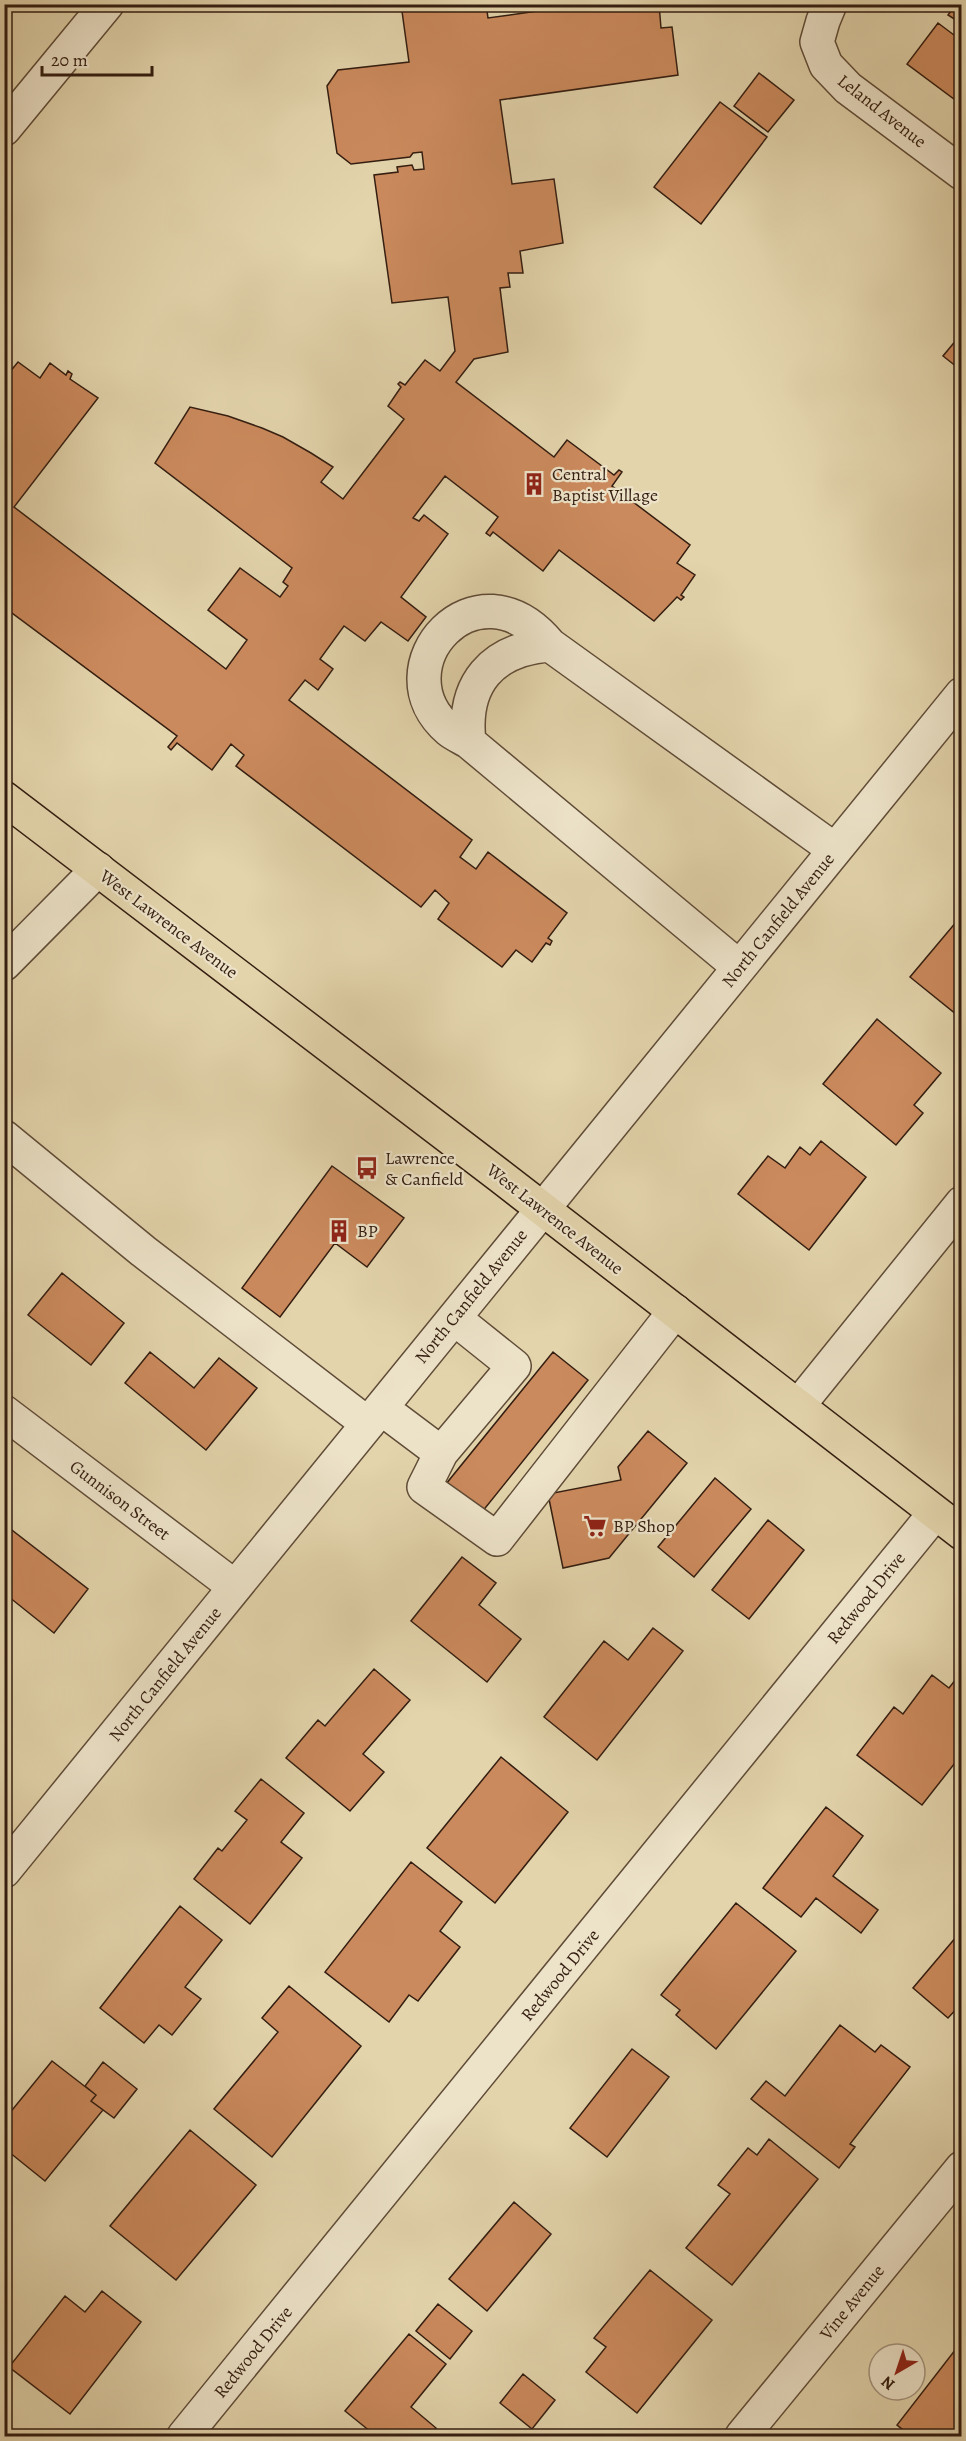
<svg xmlns="http://www.w3.org/2000/svg" width="966" height="2441" font-family="Alegreya,serif">
<style>
.building{fill:#cb8a5d;stroke:#331d10;stroke-width:1.5}
.lines{fill:none;stroke-linecap:round;stroke-linejoin:round}
.minor-casing{stroke:#5f4b37;stroke-width:36}
.major-casing{stroke:#331d10;stroke-width:36}
.minor{stroke:#ede3c9;stroke-width:33}
.major{stroke:#e3d4ac;stroke-width:33}
.labels{text-anchor:middle;dominant-baseline:central;stroke-width:4.5;stroke-linejoin:round;paint-order:stroke}
.street-label{font-size:18px;fill:#331d10;stroke:#ede3c9}
.poi-label{font-size:18px;fill:#331d10;stroke:#ede3c9;text-anchor:start}
</style>
<rect width="100%" height="100%" fill="#e3d4ac"/>
<filter id="stains"><feTurbulence type="fractalNoise" baseFrequency=".00333" numOctaves="4"/><feColorMatrix values="0 0 0 0 .2 0 0 0 0 .09 0 0 0 0 .02 0 0 0 .5 -.17"/></filter>
<radialGradient id="worn" r=".72"><stop offset=".6" stop-color="#630" stop-opacity="0"/><stop offset="1" stop-color="#630" stop-opacity=".3"/></radialGradient>
<path class="building" d="M401,4H486L488,18L587,4H659L661,28L672,27L678,75L500,100L512,184L554,179L563,243L520,251L523,273H508L510,287L500,288L508,352L474,359L456,382L554,457L567,440L614,475L619,470L622,472L612,486L690,545L677,563L695,575L681,595L684,597L681,600L677,597L654,621L559,550L543,571L493,532L490,536L486,533L498,517L445,476L413,518L419,521L424,515L448,534L401,597L426,617L408,641L381,622L365,641L344,626L320,659L333,669L318,690L305,680L289,700L472,840L460,857L476,869L488,852L567,913L548,938L552,941L550,945L546,943L532,962L516,950L502,967L438,919L449,903L435,890L421,907L236,766L244,755L231,744L212,770L177,743L171,750L168,747L177,736L4,607V379L18,362L40,378L50,363L66,375L68,371L72,374L70,379L98,398L14,507L226,669L247,640L208,610L240,568L280,597L288,586L283,582L292,568L155,463L190,407L228,416L262,428L283,437L311,453L333,467L321,482L343,499L404,419L388,406L401,387L398,384L400,382L405,385L425,360L440,371L455,351L448,297L392,303L374,175L398,172L397,167L412,165L414,170L424,169L422,152L413,153L410,157L351,164L337,153L327,86L338,70L409,62Z
M956,4H962V24L948,15Z
M938,23L962,41V105L907,64Z
M759,73L794,100L768,132L734,106Z
M720,102L767,137L701,224L654,187Z
M962,333V371L943,356Z
M962,915V1019L910,977Z
M877,1019L941,1073L914,1105L923,1113L896,1145L823,1084Z
M821,1141L866,1177L809,1250L738,1194L768,1156L785,1168L800,1147L810,1155Z
M332,1166L404,1218L367,1267L335,1243L280,1317L242,1288Z
M62,1273L124,1323L91,1365L28,1315Z
M150,1352L194,1388L219,1358L257,1388L206,1450L125,1383Z
M553,1352L588,1380L482,1512L446,1484Z
M648,1431L687,1463L609,1558L563,1568L548,1494L621,1480L618,1467Z
M715,1478L751,1509L694,1577L658,1547Z
M768,1520L804,1550L749,1619L712,1590Z
M4,1524L88,1589L54,1633L4,1593Z
M462,1557L496,1583L479,1605L521,1639L487,1682L411,1621Z
M653,1628L683,1651L597,1760L544,1717L604,1641L628,1660Z
M374,1669L410,1700L363,1754L384,1772L350,1811L286,1758L318,1720L325,1726Z
M932,1675L949,1688L956,1679L962,1684V1754L922,1805L857,1755L894,1707L903,1714Z
M501,1757L568,1812L495,1903L427,1848Z
M261,1779L304,1813L281,1842L302,1858L250,1924L194,1879L218,1848L222,1851L247,1820L235,1811Z
M826,1807L863,1836L833,1876L878,1910L861,1933L816,1898L801,1917L763,1888Z
M411,1862L462,1902L440,1931L460,1947L418,2001L409,1995L389,2022L325,1972Z
M736,1903L796,1951L716,2049L676,2015L680,2010L661,1995Z
M180,1906L222,1940L185,1987L201,1999L172,2035L159,2025L144,2043L100,2008Z
M962,1930V2003L948,2018L913,1988Z
M289,1986L361,2046L272,2157L214,2109L278,2032L262,2018Z
M840,2025L875,2052L881,2045L910,2067L850,2144L855,2147L839,2168L751,2099L766,2081L785,2096Z
M632,2049L669,2077L607,2157L570,2128Z
M52,2061L96,2095L91,2101L103,2110L45,2181L4,2148V2120Z
M103,2062L137,2089L114,2118L91,2101L96,2095L85,2086Z
M190,2130L256,2185L176,2280L110,2226Z
M769,2139L818,2179L732,2285L686,2248L730,2194L718,2185L748,2148L757,2155Z
M514,2202L551,2234L487,2311L449,2279Z
M4,2207L11,2211L4,2219Z
M650,2270L712,2320L637,2413L586,2372L606,2347L594,2338Z
M102,2291L141,2322L70,2414L9,2367L65,2296L85,2312Z
M438,2304L472,2331L450,2359L416,2331Z
M409,2334L446,2364L411,2407L436,2428L429,2436H376L345,2411Z
M959,2345L962,2347V2420L949,2436H911L897,2425Z
M523,2374L555,2400L532,2429L500,2403Z
M312,2430L321,2436H307Z"/>
<g class="lines">
<g class="minor-casing">
<path id="minor" d="M830,4L823,21L817,42L826,65L848,88L962,173
M4,129L107,4
M550,645C492,649 462,684 469,742L739,967
M469,742C463,738 455,735 449,730C377,668 476,555 550,645L835,850
M4,964L98,869
M4,1137L143,1251L368,1424
M798,1406L962,1203
M381,1408L441,1453L514,1366L454,1318
M4,1412L235,1587
M441,1453L424,1487L497,1539L675,1311
M4,1871L962,694
M184,2436L935,1513
M742,2436L962,2168"/>
</g>
<g class="major-casing">
<path id="major" d="M4,798L500,1176L962,1533"/>
</g>
<use href="#minor" class="minor"/>
<use href="#major" class="major"/>
</g>
<defs>
<g id="building-bare" transform="scale(1.8)"><path d="M-4-6H4V6H1V3H-1V6H-4ZM-2.5-4.3h1.7v1.8h-1.7ZM.8-4.3h1.7v1.8H.8ZM-2.5-1h1.7V.8h-1.7ZM.8-1h1.7V.8H.8Z" fill="#8f2418" stroke="#ede3c9" stroke-width="2.5" paint-order="stroke"/></g>
<g id="bus-bare" transform="scale(1.8)"><path d="M-5-6H5V4H4V6H2V4H-2V6H-4V4H-5ZM-3.5-4V0h7V-4ZM-3.5 1.2v1.5H-2V1.2ZM2 1.2v1.5H3.5V1.2Z" fill="#8f2418" stroke="#ede3c9" stroke-width="2.5" paint-order="stroke"/></g>
<g id="supermarket-bare" transform="scale(1.8)"><path d="M-6-5.5h2.5l.6 2H6L4.5 2H-2.5L-4.4-4H-6ZM-1.5 3.2a1.3 1.3 0 1 0 .1 0ZM3 3.2a1.3 1.3 0 1 0 .1 0Z" fill="#8f2418" stroke="#ede3c9" stroke-width="2.5" paint-order="stroke"/></g>
</defs>
<g fill-rule="evenodd">
<use href="#building-bare" x="534" y="484"/>
<use href="#bus-bare" x="367" y="1168"/>
<use href="#building-bare" x="339" y="1231"/>
<use href="#supermarket-bare" x="595" y="1526"/>
</g>
<g class="labels">
<g class="street-label">
<text transform="translate(882 111) rotate(38)">Leland Avenue</text>
<text transform="translate(778 920) rotate(-51)">North Canfield Avenue</text>
<text transform="translate(169 924) rotate(37)">West Lawrence Avenue</text>
<text transform="translate(555 1219) rotate(38)">West Lawrence Avenue</text>
<text transform="translate(471 1296) rotate(-51)">North Canfield Avenue</text>
<text transform="translate(120 1500) rotate(37)">Gunnison Street</text>
<text transform="translate(866 1598) rotate(-51)">Redwood Drive</text>
<text transform="translate(165 1674) rotate(-51)">North Canfield Avenue</text>
<text transform="translate(560 1975) rotate(-51)">Redwood Drive</text>
<text transform="translate(852 2302) rotate(-51)">Vine Avenue</text>
<text transform="translate(253 2352) rotate(-51)">Redwood Drive</text>
</g>
<g class="poi-label">
<text x="552" y="474">Central<tspan x="552" dy="21">Baptist Village</tspan></text>
<text x="385" y="1158">Lawrence<tspan x="385" dy="21">&amp; Canfield</tspan></text>
<text x="357" y="1231">BP</text>
<text x="613" y="1526">BP Shop</text>
</g>
</g>
<rect width="966" height="2441" fill="none" stroke="#e3d4ac" stroke-width="24"/>
<rect x="6" y="6" width="954" height="2429" fill="none" stroke="#331d10" stroke-width="3"/>
<rect x="12" y="12" width="942" height="2417" fill="none" stroke="#331d10" stroke-width="1.5"/>
<g transform="translate(897 2372) rotate(219)"><circle r="28" fill="#ede3c9" stroke="#a3947f" stroke-width="1.5"/>
<path d="M0-4.5L10 22L0 15L-10 22Z" fill="#8f2418"/>
<text y="-9" font-size="16" font-weight="bold" text-anchor="middle" fill="#331d10">N</text>
</g>
<path d="M42 66v9h110v-9" fill="none" stroke="#331d10" stroke-width="3"/>
<text x="51" y="66" font-size="18" fill="#331d10" stroke="#ede3c9" stroke-width="4.5" paint-order="stroke">20 m</text>
<rect width="100%" height="100%" filter="url(#stains)"/>
<rect width="100%" height="100%" fill="url(#worn)"/>
</svg>
